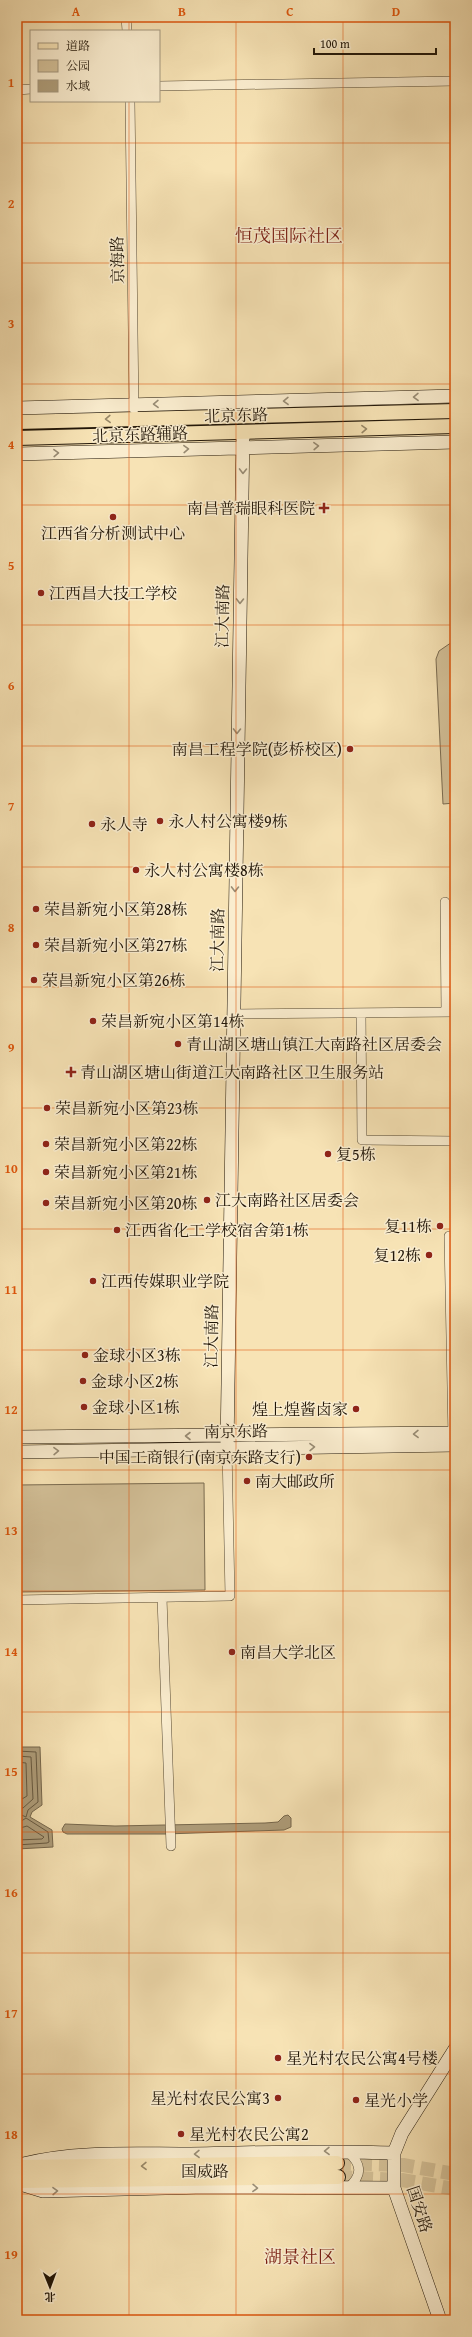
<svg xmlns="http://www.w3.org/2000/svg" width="472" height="2337" font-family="'Gentium Book Plus','Noto Serif SC',serif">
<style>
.green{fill:#d3c098;stroke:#7a6b50}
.water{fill:#ae9d7a;stroke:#76674c}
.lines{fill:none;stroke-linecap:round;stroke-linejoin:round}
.shore{stroke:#685a41;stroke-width:1}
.primary-tunnel{stroke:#d7c49b;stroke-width:14;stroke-dasharray:14 7;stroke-linecap:butt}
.street-casing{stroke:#564933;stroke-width:10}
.secondary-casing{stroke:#211608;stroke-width:14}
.primary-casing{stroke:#211608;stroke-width:16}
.street{stroke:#faedcf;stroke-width:9}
.secondary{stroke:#faedcf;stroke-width:13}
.primary{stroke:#f7e3b5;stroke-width:14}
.oneway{stroke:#988c75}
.oneway2{stroke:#978767}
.grid{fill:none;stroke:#de560c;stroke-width:1;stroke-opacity:0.55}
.poi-dot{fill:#8f2418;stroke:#faedcf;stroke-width:1.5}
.labels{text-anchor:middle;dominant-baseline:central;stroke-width:3;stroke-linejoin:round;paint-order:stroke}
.street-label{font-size:16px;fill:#211608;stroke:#faedcf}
.poi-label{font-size:16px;fill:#211608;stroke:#faedcf;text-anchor:start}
.quarter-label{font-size:18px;fill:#7a1f14;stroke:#faedcf}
.neatline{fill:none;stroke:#de560c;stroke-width:1.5}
.grid-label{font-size:13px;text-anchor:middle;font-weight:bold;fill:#de560c}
</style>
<rect width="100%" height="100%" fill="#f7e3b5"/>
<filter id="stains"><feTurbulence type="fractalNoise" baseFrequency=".005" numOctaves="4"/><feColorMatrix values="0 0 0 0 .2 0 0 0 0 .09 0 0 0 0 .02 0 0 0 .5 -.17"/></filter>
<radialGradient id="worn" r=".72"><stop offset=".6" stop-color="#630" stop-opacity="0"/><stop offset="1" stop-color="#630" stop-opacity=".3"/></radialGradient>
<path class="green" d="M455,640V803L443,804L436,659L439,651Z
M204,1483L205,1590L17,1592V1485Z"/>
<path class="water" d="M17,1747H40L42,1805L32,1812L30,1817L52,1830L53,1847L17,1849V1821L19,1820L17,1810Z
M288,1815L291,1818V1827L284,1830L165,1834H67L63,1832L62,1829L65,1824L115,1826L265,1823L278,1822L284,1816Z"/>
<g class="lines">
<path class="shore" d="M17,1751L36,1752L38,1802L28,1810L26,1817L17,1813
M17,1756L31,1757L33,1799L23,1808H17
M17,1762L26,1763L27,1796L17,1802
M17,1824L26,1818L48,1832L49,1842L47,1843L17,1845
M17,1829L27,1826L44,1837L42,1839L17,1840"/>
<path class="primary-tunnel" d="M337,2163L403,2165L455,2174
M338,2177L402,2180L455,2189"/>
<g class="street-casing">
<path id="street" d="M126,17L127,31
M159,86L455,81
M17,90L31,89
M130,101L134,409
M445,902L446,1012
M361,1013L362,1140L455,1141
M233,1014L455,1012
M453,1438L449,1236H455
M162,1598L171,1846
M17,1600L230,1596L227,1448
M347,2151C362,2164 363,2175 348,2188"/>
</g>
<g class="secondary-casing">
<path id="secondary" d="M17,408L455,396
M17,454L455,442
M17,1437L455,1433
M227,1448L243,432
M17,1452L455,1445
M23,2164C75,2151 131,2154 185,2154C255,2153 324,2150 394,2153
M17,2183L43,2191L206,2187L394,2188
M440,2320L394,2188V2153L402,2133L455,2049"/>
</g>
<g class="primary-casing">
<path id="primary" d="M17,422L455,411
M17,438L455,426
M17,2167L337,2163
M17,2181L338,2177"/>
</g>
<use href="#street" class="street"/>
<use href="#secondary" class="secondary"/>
<use href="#primary" class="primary"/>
</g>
<defs><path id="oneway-chevron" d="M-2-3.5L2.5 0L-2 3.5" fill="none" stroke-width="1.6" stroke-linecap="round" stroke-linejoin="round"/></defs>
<g class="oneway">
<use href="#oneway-chevron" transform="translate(416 397) rotate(179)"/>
<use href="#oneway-chevron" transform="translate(286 401) rotate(179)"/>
<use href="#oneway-chevron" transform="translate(156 404) rotate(179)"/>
<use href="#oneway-chevron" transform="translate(316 446) rotate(-2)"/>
<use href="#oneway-chevron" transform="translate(186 449) rotate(-2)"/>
<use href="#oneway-chevron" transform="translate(56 453) rotate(-2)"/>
<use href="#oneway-chevron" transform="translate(243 471) rotate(91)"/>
<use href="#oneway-chevron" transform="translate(240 601) rotate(91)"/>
<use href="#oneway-chevron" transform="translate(237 731) rotate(91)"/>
<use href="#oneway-chevron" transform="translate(235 889) rotate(91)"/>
<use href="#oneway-chevron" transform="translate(416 1434) rotate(179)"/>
<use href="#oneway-chevron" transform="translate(188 1436) rotate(180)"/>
<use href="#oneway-chevron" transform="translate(312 1447) rotate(-1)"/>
<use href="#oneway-chevron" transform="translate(56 1451) rotate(-1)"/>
<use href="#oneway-chevron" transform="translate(327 2151) rotate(179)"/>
<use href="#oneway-chevron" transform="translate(197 2154) rotate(179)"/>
<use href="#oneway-chevron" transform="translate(255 2188) rotate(1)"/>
<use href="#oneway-chevron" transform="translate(55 2191) rotate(-1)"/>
</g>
<g class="oneway2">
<use href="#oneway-chevron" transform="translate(108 419) rotate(178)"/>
<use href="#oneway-chevron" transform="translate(364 429) rotate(-2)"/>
<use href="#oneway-chevron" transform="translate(144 2166) rotate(179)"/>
</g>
<path class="grid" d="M129,17V31M236,17V2320M343,17V2320M129,101V2320M17,143H455M17,263H455M17,384H455M17,505H455M17,625H455M17,746H455M17,867H455M17,987H455M17,1108H455M17,1229H455M17,1350H455M17,1470H455M17,1591H455M17,1712H455M17,1832H455M17,1953H455M17,2074H455M17,2194H455"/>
<g class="poi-dot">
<path d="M322 502h4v4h4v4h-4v4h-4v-4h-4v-4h4z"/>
<circle cx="113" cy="517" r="4"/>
<circle cx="41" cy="593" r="4"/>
<circle cx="350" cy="749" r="4"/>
<circle cx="160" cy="821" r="4"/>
<circle cx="92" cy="824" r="4"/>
<circle cx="136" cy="870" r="4"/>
<circle cx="36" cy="909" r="4"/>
<circle cx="36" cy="945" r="4"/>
<circle cx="34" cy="980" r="4"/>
<circle cx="93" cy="1021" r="4"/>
<circle cx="178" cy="1044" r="4"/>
<path d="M69 1066h4v4h4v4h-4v4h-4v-4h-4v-4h4z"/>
<circle cx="47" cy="1108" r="4"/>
<circle cx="46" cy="1144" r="4"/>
<circle cx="328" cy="1154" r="4"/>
<circle cx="46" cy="1172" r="4"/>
<circle cx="207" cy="1200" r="4"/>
<circle cx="46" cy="1203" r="4"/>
<circle cx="440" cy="1226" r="4"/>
<circle cx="117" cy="1230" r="4"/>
<circle cx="429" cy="1255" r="4"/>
<circle cx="93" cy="1281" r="4"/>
<circle cx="85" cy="1355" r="4"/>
<circle cx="83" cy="1381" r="4"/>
<circle cx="84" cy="1407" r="4"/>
<circle cx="356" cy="1409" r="4"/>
<circle cx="309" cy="1457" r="4"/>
<circle cx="247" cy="1481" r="4"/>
<circle cx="232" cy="1652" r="4"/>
<circle cx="278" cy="2058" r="4"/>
<circle cx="278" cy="2098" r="4"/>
<circle cx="356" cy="2100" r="4"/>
<circle cx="181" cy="2134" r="4"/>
</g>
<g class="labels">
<g class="street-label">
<text transform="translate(117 260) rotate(-91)">京海路</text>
<text transform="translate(236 415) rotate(-2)">北京东路</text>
<text transform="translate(140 434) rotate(-2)">北京东路辅路</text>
<text transform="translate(222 616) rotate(-89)">江大南路</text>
<text transform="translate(217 940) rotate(-89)">江大南路</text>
<text transform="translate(211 1336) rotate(-89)">江大南路</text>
<text transform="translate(236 1431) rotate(-1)">南京东路</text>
<text x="205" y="2171">国威路</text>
<text transform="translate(420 2209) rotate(72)">国安路</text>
</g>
<g class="poi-label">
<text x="315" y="508" text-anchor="end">南昌普瑞眼科医院</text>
<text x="113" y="533" text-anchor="middle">江西省分析测试中心</text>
<text x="49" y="593">江西昌大技工学校</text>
<text x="342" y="749" text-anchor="end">南昌工程学院(彭桥校区)</text>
<text x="168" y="821">永人村公寓楼9栋</text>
<text x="100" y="824">永人寺</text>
<text x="144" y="870">永人村公寓楼8栋</text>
<text x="44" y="909">荣昌新宛小区第28栋</text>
<text x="44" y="945">荣昌新宛小区第27栋</text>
<text x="42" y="980">荣昌新宛小区第26栋</text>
<text x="101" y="1021">荣昌新宛小区第14栋</text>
<text x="186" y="1044">青山湖区塘山镇江大南路社区居委会</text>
<text x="80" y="1072">青山湖区塘山街道江大南路社区卫生服务站</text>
<text x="55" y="1108">荣昌新宛小区第23栋</text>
<text x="54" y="1144">荣昌新宛小区第22栋</text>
<text x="336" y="1154">复5栋</text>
<text x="54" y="1172">荣昌新宛小区第21栋</text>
<text x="215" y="1200">江大南路社区居委会</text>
<text x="54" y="1203">荣昌新宛小区第20栋</text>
<text x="432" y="1226" text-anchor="end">复11栋</text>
<text x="125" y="1230">江西省化工学校宿舍第1栋</text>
<text x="421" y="1255" text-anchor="end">复12栋</text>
<text x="101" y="1281">江西传媒职业学院</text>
<text x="93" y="1355">金球小区3栋</text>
<text x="91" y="1381">金球小区2栋</text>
<text x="92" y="1407">金球小区1栋</text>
<text x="348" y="1409" text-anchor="end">煌上煌酱卤家</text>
<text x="301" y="1457" text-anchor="end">中国工商银行(南京东路支行)</text>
<text x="255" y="1481">南大邮政所</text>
<text x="240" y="1652">南昌大学北区</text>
<text x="286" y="2058">星光村农民公寓4号楼</text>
<text x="270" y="2098" text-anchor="end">星光村农民公寓3</text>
<text x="364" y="2100">星光小学</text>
<text x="189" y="2134">星光村农民公寓2</text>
</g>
<g class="quarter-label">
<text x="289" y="235">恒茂国际社区</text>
<text x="300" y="2256">湖景社区</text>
</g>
</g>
<rect width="472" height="2337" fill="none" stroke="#f7e3b5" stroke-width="44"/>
<rect x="30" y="30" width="130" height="72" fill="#faedcf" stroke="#a3977f"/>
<rect x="38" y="43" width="20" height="6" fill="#f7e3b5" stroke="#a3977f"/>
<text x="66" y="50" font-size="12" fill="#211608">道路</text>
<rect x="38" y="60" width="20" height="12" fill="#d3c098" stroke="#a3977f"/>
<text x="66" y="70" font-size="12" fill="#211608">公园</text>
<rect x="38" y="80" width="20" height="12" fill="#ae9d7a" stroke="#a3977f"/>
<text x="66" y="90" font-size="12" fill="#211608">水域</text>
<g transform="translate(50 2287) rotate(179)" stroke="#faedcf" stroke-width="3" paint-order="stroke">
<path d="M0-3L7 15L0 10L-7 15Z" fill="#211608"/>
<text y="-6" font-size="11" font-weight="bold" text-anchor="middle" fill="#211608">北</text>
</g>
<path d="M314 48v6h122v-6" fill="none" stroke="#211608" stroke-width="2"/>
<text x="320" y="48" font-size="12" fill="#211608" stroke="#faedcf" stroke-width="3" paint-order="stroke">100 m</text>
<rect x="22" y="22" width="428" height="2293" class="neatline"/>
<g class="grid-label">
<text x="76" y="16">A</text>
<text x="182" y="16">B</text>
<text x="290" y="16">C</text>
<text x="396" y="16">D</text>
<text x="11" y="87">1</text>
<text x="11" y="208">2</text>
<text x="11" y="328">3</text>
<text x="11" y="449">4</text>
<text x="11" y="570">5</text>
<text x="11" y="690">6</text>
<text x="11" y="811">7</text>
<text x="11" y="932">8</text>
<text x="11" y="1052">9</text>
<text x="11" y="1173">10</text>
<text x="11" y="1294">11</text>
<text x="11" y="1414">12</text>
<text x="11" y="1535">13</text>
<text x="11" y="1656">14</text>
<text x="11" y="1776">15</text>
<text x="11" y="1897">16</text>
<text x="11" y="2018">17</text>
<text x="11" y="2139">18</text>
<text x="11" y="2259">19</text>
</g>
<rect width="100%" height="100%" filter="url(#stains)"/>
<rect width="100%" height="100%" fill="url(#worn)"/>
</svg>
